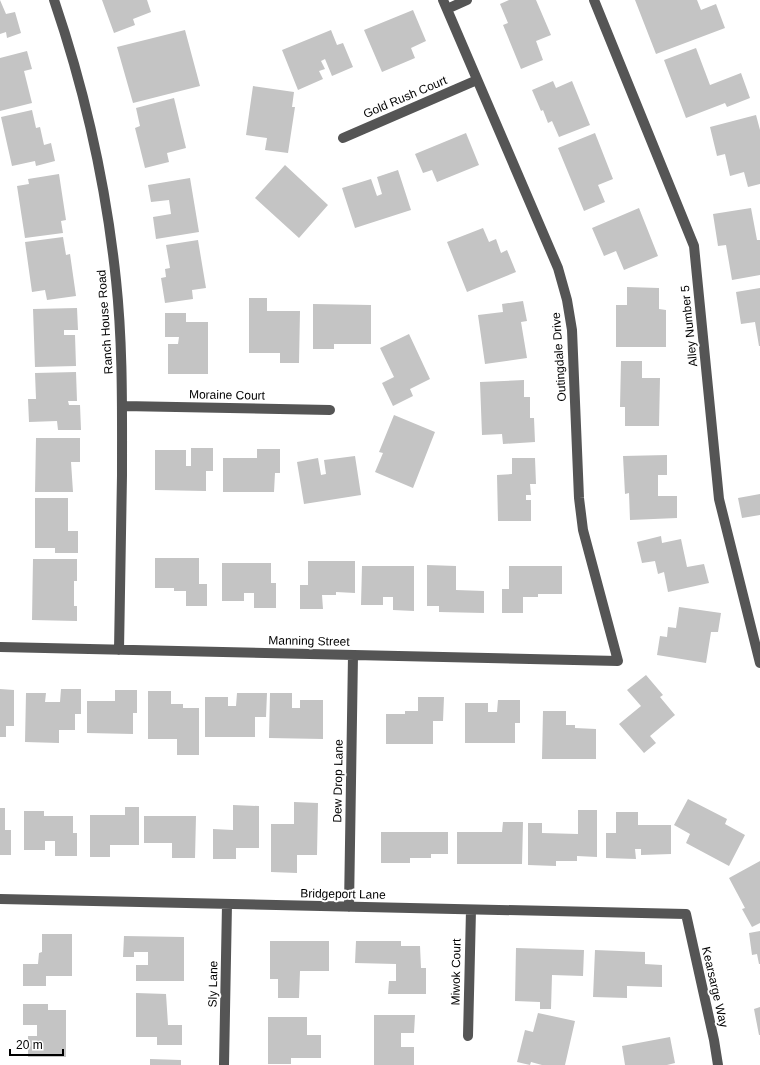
<svg xmlns="http://www.w3.org/2000/svg" width="760" height="1065" font-family="Arial,sans-serif">
<style>
.building{fill:#c4c4c4}
.lines{fill:none;stroke-linecap:round;stroke-linejoin:round}
.minor{stroke:#555;stroke-width:10}
.labels{text-anchor:middle;dominant-baseline:central;stroke-width:4;stroke-linejoin:round;paint-order:stroke}
.street-label{font-size:12px;fill:#000;stroke:#fff}
</style>
<rect width="100%" height="100%" fill="#fff"/>
<path class="building" d="M0,0L6,14L15,12L21,33L7,38L6,32L0,34Z
M102,0H147L151,12L133,19L135,25L114,33Z
M509,0H536L551,35L536,41L543,60L521,69L503,25L508,23L500,4Z
M635,0H697L701,10L716,4L725,28L656,54Z
M413,10L426,41L411,48L415,58L382,72L364,30Z
M185,30L200,86L133,103L117,47Z
M331,30L337,45L343,43L353,67L332,76L325,59L321,61L325,69L319,71L323,79L298,90L282,50Z
M696,48L710,85L741,73L750,98L727,107L725,103L686,118L664,60Z
M27,51L32,69L24,71L32,103L0,111V58Z
M553,81L556,88L572,81L590,125L559,137L552,121L548,123L543,110L541,111L532,90Z
M253,86L294,92L292,107H295L288,153L265,150L267,138L246,135Z
M174,98L186,148L167,153L169,162L145,168L135,128L140,126L136,108Z
M32,110L36,128L40,127L44,145L51,143L55,161L36,166L35,161L12,166L1,117Z
M756,115L760,130V184L748,187L744,172L730,176L725,154L717,156L710,127Z
M466,133L479,165L437,182L432,170L423,173L415,154Z
M595,133L613,179L598,185L605,202L584,211L558,148Z
M285,165L328,205L299,238L255,198Z
M398,170L411,210L355,228L342,188L371,179L377,196L382,194L377,177Z
M59,174L66,220L61,221L63,233L25,238L17,186L29,184L28,179Z
M190,178L199,232L156,239L153,217L171,214L169,200L151,202L148,185Z
M639,208L658,256L624,270L616,251L604,256L592,228Z
M751,208L757,240H760V275L732,280L726,245L718,246L713,214Z
M483,228L489,242L496,239L501,253L507,250L516,272L467,292L447,242Z
M63,237L66,255L70,254L76,296L47,300L45,290L32,292L25,242Z
M198,240L206,288L192,290L193,299L165,303L161,278L166,277L165,269L170,268L166,245Z
M627,287L659,288V309L666,310V347H616V305H627Z
M760,288V346H759L755,322L741,324L736,292Z
M249,298H267V311H300L299,363H280V353H249Z
M523,301L527,321L521,322L527,358L485,364L478,315L503,312L502,304Z
M313,304L371,305V344H334V349H313Z
M77,308L78,330H64V335H75L76,366L35,367L33,309Z
M165,313H186V322H208V374H168V344H178L179,337H165Z
M409,334L430,379L410,389L413,396L393,406L382,383L394,377L380,348Z
M621,361H642V378H660L659,426H625V407H620Z
M76,372L77,401H68L69,405H80L81,430H58L57,421L29,422L28,399H36L35,373Z
M524,380V397H530V418H534L535,442L503,444L502,434L482,435L480,382Z
M394,415L435,432L413,488L375,472L383,453L379,452Z
M36,438H80V462H71L73,492H35Z
M191,448H213V471H206V491L155,490V450H186V466H191Z
M257,449H280V473H275L274,492H223V458H257Z
M667,455V475H658V496H677V518L630,520L629,493L625,494L623,456Z
M355,456L361,495L304,504L297,462L318,458L321,475L326,474L324,460Z
M512,458H535L536,484H530L531,495H526V500H531V521H498L497,475L512,474Z
M760,494V515L742,518L738,498Z
M35,498H68V531H78V553H55V548H35Z
M661,536L662,543L681,539L687,567L704,564L709,583L668,592L664,572L658,574L655,561L642,563L637,542Z
M155,558H199V584H207V606H186V591H174V588H155Z
M33,559H77V581H74V606H77V621L32,620Z
M308,561H355V593L336,592V595H322L323,609H300V585H308Z
M222,563H271V583H276V608H254V593H244V601H222Z
M427,565L456,566V590L484,591V613L439,612V606H427Z
M362,566H414V611L393,610V597H383V605H361Z
M509,566H562V594H538V597H523V613H502V589H509Z
M679,607L721,613L718,632H711L706,663L657,655L660,636L667,637L668,627L676,628Z
M646,675L663,695L660,697L675,715L650,736L656,743L644,753L619,724L641,706L627,690Z
M0,689L14,690V726H6V737H0Z
M61,689H81V714H75V730H59V743L25,742L26,693H46L45,702H60Z
M115,690H137V713H133V734L87,733V701H115Z
M148,691H171V704H183V708H199V755H177V739H148Z
M237,693H267L266,717H255V737H205V697H228V706H236Z
M270,693H292V708H300V700H323V739L269,738Z
M418,697H444L443,721H433V744H386V714H405V711H418Z
M498,700H520V723H515V743H465V703H488V712H497Z
M543,711H566V725H575V728L596,729V759H542Z
M688,799L727,819L725,824L745,835L729,866L686,843L690,834L674,825Z
M294,802L318,803L317,855H297V873L271,872V824H294Z
M233,805L259,806V848H236V859H213V829L233,830Z
M125,807H139V845H110V857H90V815H125Z
M0,808H5V830H11V855H0Z
M578,810H597V857L577,856V861H556V866L528,865V823H542V833L578,834Z
M24,811H44V816H73V833H77V856H55V841H45V850H24Z
M616,812H638V825H671V854L641,855V849H635L636,859L606,858V833H616Z
M144,816H196L195,858H172V843H144Z
M503,822H523L522,864H457V832H502Z
M381,832H448V854H431V858H410V863H381Z
M760,861V923L752,927L742,909L745,908L729,878Z
M760,931V964H759L757,954L752,955L749,933Z
M42,934H72V976H46V986H23V964H38L39,953L42,952Z
M124,936L184,937V981H136V965H148V952H134V957H123Z
M270,941H329V971H300L299,998H278V979H270Z
M356,941H401V946H420L421,968H426V994H388L389,981H396V964L355,963Z
M516,948L584,950L583,976L552,975L551,1009H540V1002L515,1001Z
M595,950L645,952V964L662,965V987L627,986V998L593,997Z
M136,993L166,994L168,1025H182V1045H157V1037H136Z
M23,1004H48V1010H66V1057H28V1036H37V1025H23Z
M760,1007V1035H759L754,1009Z
M538,1013L575,1021L565,1065H542L531,1062L530,1065L517,1062L525,1030L533,1032Z
M374,1015H415L414,1033H401V1047H414V1065H374Z
M268,1017H307V1035H321V1058H291V1064H268Z
M670,1037L675,1063L667,1065H625L622,1046Z
M150,1059L181,1060V1065H150Z"/>
<g class="lines">
<path class="minor" d="M54,0C85,91 106,185 116,280C123,345 122,410 122,475C121,533 120,591 119,650
M594,0L694,246L719,499L760,663
M447,9L467,0
M343,138L477,80
M123,406L330,410
M0,647L618,661L583,530L579,498L572,330L567,300L558,268L443,0
M0,899L686,914L714,1040L718,1065
M349,907L353,655
M468,1036L471,910
M224,1065L227,904"/>
</g>
<g class="labels">
<g class="street-label">
<text transform="translate(405 97) rotate(-23)">Gold Rush Court</text>
<text transform="translate(105 322) rotate(-94)">Ranch House Road</text>
<text transform="translate(689 326) rotate(-96)">Alley Number 5</text>
<text transform="translate(559 357) rotate(-94)">Outingdale Drive</text>
<text transform="translate(227 395) rotate(1)">Moraine Court</text>
<text transform="translate(309 641) rotate(1)">Manning Street</text>
<text transform="translate(338 781) rotate(-89)">Dew Drop Lane</text>
<text transform="translate(343 894) rotate(1)">Bridgeport Lane</text>
<text transform="translate(456 972) rotate(-89)">Miwok Court</text>
<text transform="translate(213 984) rotate(-89)">Sly Lane</text>
<text transform="translate(715 987) rotate(77)">Kearsarge Way</text>
</g>
</g>
<path d="M10 1049v6h53v-6" fill="none" stroke="#000000" stroke-width="2"/>
<text x="16" y="1049" font-size="12" fill="#000000" stroke="#ffffff" stroke-width="3" paint-order="stroke">20 m</text>
</svg>
